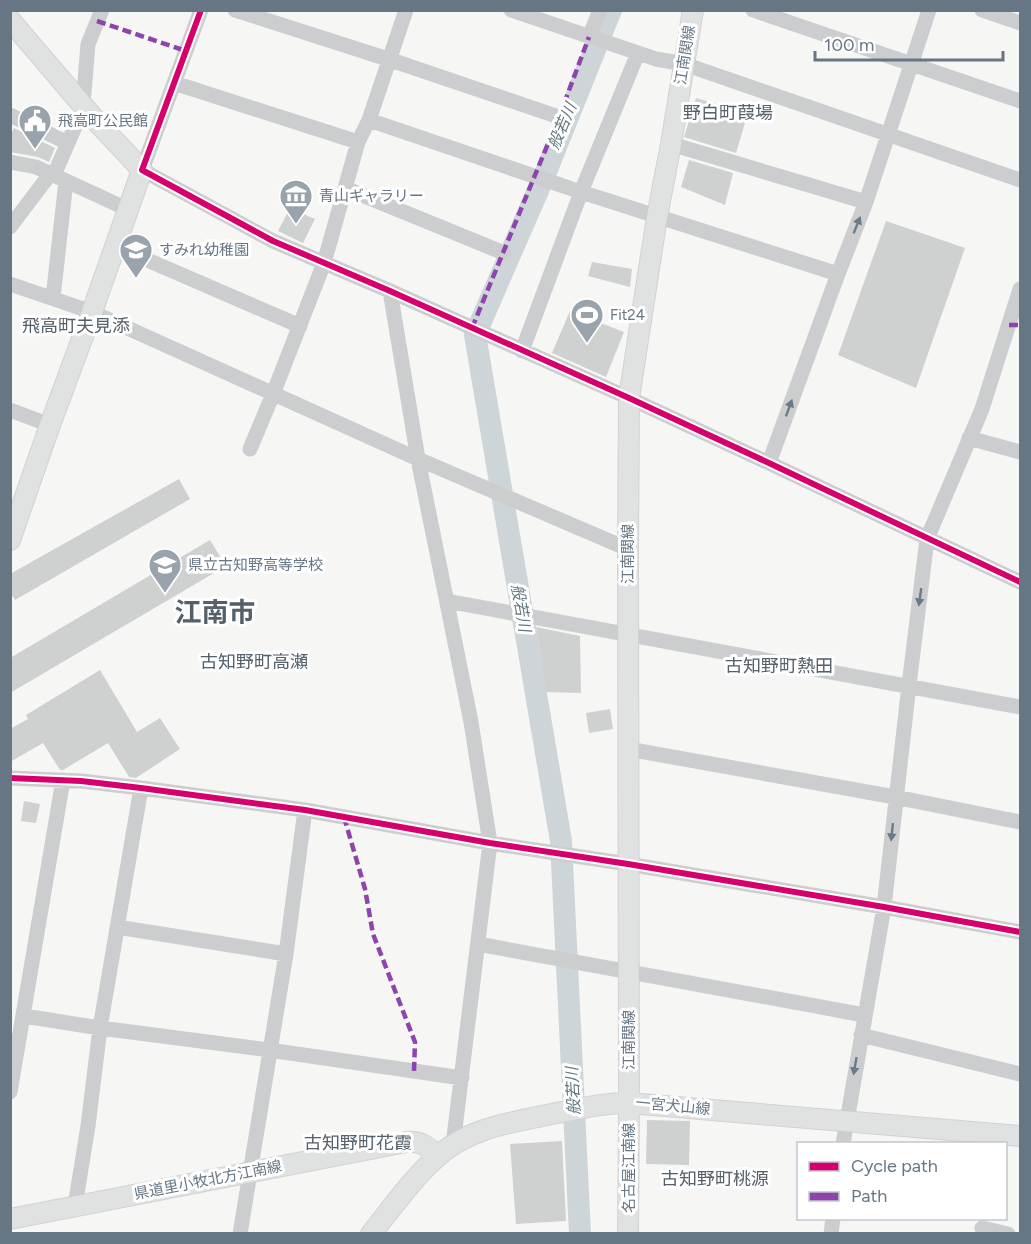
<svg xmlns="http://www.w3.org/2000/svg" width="1031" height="1244" font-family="Figtree,'Noto Sans JP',sans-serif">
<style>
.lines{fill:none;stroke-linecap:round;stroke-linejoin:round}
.river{stroke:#ced5d8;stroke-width:22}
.building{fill:#cfd1d1}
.major-casing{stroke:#d2d2d3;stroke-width:22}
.minor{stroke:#cccdce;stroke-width:15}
.major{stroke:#e0e1e1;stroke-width:20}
.quiet{stroke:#8e44ad;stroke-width:4.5;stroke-dasharray:9 4.5;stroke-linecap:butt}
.cycleway-casing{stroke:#fff;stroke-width:10}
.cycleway{stroke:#d6006c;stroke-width:6}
.oneway{fill:#6b7a88}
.labels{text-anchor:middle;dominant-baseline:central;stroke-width:6;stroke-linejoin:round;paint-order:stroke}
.street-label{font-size:15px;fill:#667684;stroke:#fff}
.poi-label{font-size:15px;fill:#667684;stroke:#fff;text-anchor:start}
.water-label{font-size:16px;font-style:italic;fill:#627780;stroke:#fff}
.quarter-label{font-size:18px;fill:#54606a;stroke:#fff}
.town-label{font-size:27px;font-weight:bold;fill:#54606a;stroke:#fff}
</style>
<rect width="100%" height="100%" fill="#f6f6f5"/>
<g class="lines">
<path class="river" d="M580,1234L561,841L475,335L546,172L611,10"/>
</g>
<path class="building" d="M696,98L748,113L736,153L684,137Z
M14,128L55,148L49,162L38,157L10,152V137Z
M689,160L733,173L725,205L681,187Z
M290,208L315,219L303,243L278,231Z
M886,221L965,248L916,388L838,355Z
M592,262L632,269L630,287L588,276Z
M570,311L624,332L606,377L552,353Z
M179,479L190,499L15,600L10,592V574Z
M210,540L226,566L10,693V658Z
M536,627L580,636L581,693L546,692Z
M100,670L137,732L160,718L180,749L136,778L129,777L108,743L63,770H60L43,743L10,762V729L28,719L26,715Z
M610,709L613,729L589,733L586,713Z
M24,801L40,804L36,823L21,821Z
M647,1120L690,1121L689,1165L646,1164Z
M562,1141L566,1221L516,1224L510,1144Z"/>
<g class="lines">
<g class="major-casing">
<path id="major" d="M10,20L97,122L142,170L92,312L50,425L10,540
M10,1219L406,1142C420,1140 428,1147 438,1156
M371,1234C392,1208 412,1179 437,1157C468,1128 513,1122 552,1114C579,1109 602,1103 629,1103L1020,1136
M628,1234L629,1103L628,549L629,398L657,217L671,144L693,10"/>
</g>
<path class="minor" d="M201,10L142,170L273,241L390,291L629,398L769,463L1020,582
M235,10L391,60L559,117
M511,10L656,59L684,64L1020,180
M753,10L1020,101
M982,10L1020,23
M589,37L600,10
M174,83L358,142
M83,105L88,44L102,10
M10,115L68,143
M369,120L581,192L838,274
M671,144L866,202
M10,162L36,167L127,209
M54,175L84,106
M345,188L504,253
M10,227L51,173
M115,246L300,326
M10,284L92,312L418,459L628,549
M390,291L418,459L471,722L490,843L453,1145
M53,298L66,181
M522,351L581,192L638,53
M10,410L50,425
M969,438L1020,452
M250,449L273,394L324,263L358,142L369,120L406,10
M769,463L838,274L866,202L929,10
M447,601L1020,707
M628,749L895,797L1020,822
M10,778L81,781L141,788L305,810L490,843L628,864L884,907L1020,932
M117,927L286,954
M478,944L864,1015
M24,1016L100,1028L269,1050L462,1078
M861,1035L1020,1074
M10,1092L63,780
M843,1144L884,907L909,685L927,539L982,409L1020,289
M75,1206L88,1126L100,1028L141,788
M982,1228L1008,1234
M240,1234L286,954L305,810
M831,1234L833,1218"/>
<use href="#major" class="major"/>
<path class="quiet" d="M97,21L186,51
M1009,325H1020
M472,328L559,117L589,37
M344,817L365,889L373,934L415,1042L414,1071"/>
<g class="cycleway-casing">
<path id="cycleway" d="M201,10L142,170L273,241L390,291L629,398L769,463L1020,582
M10,778L81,781L141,788L305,810L490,843L628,864L884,907L1020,932"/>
</g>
<use href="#cycleway" class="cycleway"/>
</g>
<defs><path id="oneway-solid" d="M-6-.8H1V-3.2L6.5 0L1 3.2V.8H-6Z" transform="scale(1.5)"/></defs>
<g class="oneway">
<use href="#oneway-solid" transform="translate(857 225) rotate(-68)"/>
<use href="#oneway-solid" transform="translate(789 408) rotate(-70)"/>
<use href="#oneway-solid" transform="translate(920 597) rotate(98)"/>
<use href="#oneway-solid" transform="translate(892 832) rotate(96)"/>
<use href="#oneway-solid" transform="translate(855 1066) rotate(100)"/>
</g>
<defs>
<g id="civic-pin" transform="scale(1.725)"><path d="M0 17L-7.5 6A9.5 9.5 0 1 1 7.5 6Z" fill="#98a3ac" stroke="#fff"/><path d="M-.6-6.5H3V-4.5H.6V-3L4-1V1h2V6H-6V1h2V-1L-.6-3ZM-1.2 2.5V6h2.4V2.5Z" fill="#fff"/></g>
<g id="museum-pin" transform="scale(1.725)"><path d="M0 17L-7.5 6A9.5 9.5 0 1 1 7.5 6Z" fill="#98a3ac" stroke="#fff"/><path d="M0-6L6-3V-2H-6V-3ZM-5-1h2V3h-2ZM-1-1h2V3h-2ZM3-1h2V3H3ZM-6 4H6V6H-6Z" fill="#fff"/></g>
<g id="school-pin" transform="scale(1.725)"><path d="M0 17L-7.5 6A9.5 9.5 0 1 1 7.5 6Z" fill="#98a3ac" stroke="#fff"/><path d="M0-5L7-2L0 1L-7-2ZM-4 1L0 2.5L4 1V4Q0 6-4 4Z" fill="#fff"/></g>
<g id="stadium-pin" transform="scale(1.725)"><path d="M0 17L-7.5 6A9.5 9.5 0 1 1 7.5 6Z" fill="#98a3ac" stroke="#fff"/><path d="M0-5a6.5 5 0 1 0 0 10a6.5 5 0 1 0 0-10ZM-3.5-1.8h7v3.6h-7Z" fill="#fff"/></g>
</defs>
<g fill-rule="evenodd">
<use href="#civic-pin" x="35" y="121"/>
<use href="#museum-pin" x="296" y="196"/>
<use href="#school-pin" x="136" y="250"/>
<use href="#stadium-pin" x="587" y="315"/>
<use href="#school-pin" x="165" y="565"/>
</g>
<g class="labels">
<g class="street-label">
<text transform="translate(685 55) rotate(-81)">江南関線</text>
<text transform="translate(628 554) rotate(-90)">江南関線</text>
<text transform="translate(629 1040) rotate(-90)">江南関線</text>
<text transform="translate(673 1106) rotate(5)">一宮犬山線</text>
<text transform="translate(629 1168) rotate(-90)">名古屋江南線</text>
<text transform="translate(208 1180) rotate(-11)">県道里小牧北方江南線</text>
</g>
<g class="poi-label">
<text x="58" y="121">飛高町公民館</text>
<text x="319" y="196">青山ギャラリー</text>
<text x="159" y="250">すみれ幼稚園</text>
<text x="610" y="315">Fit24</text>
<text x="188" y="565">県立古知野高等学校</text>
</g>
<g class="water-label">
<text transform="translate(562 126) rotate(-67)">般若川</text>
<text transform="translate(521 608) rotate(80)">般若川</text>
<text transform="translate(573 1091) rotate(-93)">般若川</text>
</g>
<g class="quarter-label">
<text x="728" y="113">野白町葭場</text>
<text x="76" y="326">飛高町夫見添</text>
<text x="254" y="662">古知野町高瀬</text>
<text x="779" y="666">古知野町熱田</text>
<text x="358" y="1143">古知野町花霞</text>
<text x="715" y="1179">古知野町桃源</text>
</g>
<g class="town-label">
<text x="215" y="612">江南市</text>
</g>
</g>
<rect width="1031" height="1244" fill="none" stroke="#667684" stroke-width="24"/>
<rect x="797" y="1142" width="210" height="78" fill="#ffffff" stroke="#c2c8ce" stroke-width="1.5"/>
<rect x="809" y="1162" width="30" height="9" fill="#d6006c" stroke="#c2c8ce" stroke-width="1.5"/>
<text x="851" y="1172" font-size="18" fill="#667684">Cycle path</text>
<rect x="809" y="1192" width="30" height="9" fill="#8e44ad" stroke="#c2c8ce" stroke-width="1.5"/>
<text x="851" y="1202" font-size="18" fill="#667684">Path</text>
<path d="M815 51v9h188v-9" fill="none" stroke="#667684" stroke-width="3"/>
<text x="824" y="51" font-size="18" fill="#667684" stroke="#ffffff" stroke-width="4.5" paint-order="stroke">100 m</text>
</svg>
